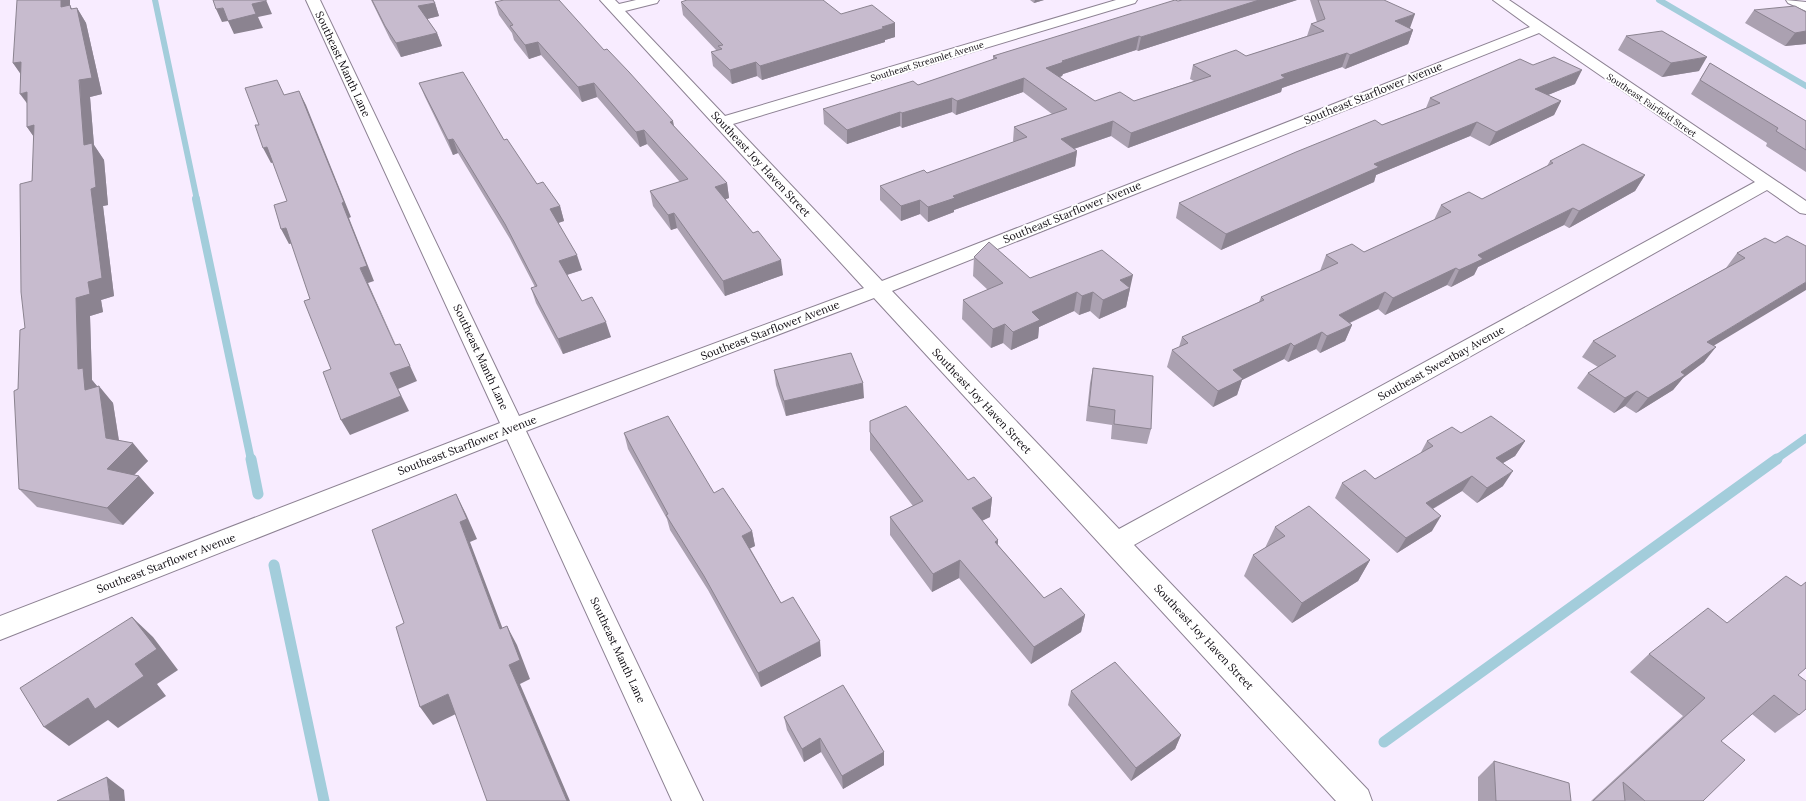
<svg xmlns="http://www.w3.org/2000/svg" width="1806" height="801" font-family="Lora,serif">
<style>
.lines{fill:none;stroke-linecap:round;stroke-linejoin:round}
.stream-far2{stroke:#a3cddb;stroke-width:6}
.stream-far1{stroke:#a3cddb;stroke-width:8}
.stream{stroke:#a3cddb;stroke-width:11}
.minor-casing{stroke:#8d8293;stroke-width:2}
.tertiary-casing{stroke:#8d8293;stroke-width:2}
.minor{fill:#fff;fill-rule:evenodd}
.tertiary{fill:#fff;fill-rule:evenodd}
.wall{fill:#aba1b1}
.shaded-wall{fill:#8b8390}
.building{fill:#c7bbce;stroke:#8b8390}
.labels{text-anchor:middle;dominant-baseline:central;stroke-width:4;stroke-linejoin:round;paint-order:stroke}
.far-street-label{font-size:9px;fill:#100c12;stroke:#fff}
.street-label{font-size:11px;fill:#100c12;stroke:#fff}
</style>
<rect width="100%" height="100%" fill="#f8ecff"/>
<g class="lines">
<path class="stream-far2" d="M155,0L197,200
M1659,0L1806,86"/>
<path class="stream-far1" d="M196,199L251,460
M1775,460L1806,438"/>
<path class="stream" d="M251,459L258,494
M274,565L324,801
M1384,742L1777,459"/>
<g class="minor-casing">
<path id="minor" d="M306,0H320L519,416L864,288L600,0H615L619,4L636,0H659L657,3L625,11L725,116L1116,0H1137L1135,3L733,124L882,281L1530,27L1493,0H1509L1806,201V214L1800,213L1767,190L1134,545L1368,790L1372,801H1336L874,298L526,431L703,801H672L507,439L0,640V616L500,423ZM1539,33L1755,182L1119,529L892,291Z"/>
</g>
<g class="tertiary-casing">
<path id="tertiary" d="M1786,0L1806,2V11L1788,3Z"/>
</g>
<use href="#minor" class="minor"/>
<use href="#tertiary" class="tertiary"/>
</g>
<path class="wall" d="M371,0H433L435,3L439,16L427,19L437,33L442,46L401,57L390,39Z
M1030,0H1044L1034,3Z
M1182,0H1297L1138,51L1136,50L1063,74L1062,76L1060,77L1095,101H1134L1194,81L1190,79L1193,65L1246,56L1307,36L1311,24L1317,22L1310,0H1384L1410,28H1409L1413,30L1408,44L1345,69L1342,67L1282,88L1281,92L1128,148L1111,136L1074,149L1077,151L1075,166L954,210V212L928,222L920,214L901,221L880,200V186L927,173L1014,142L1013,141L1014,127L1052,114L1023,92L956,115L952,112L902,128L900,126L847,144L824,124L823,109L918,85L993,60V56Z
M495,2L674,126L727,183L729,198L725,199L783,275L725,296L677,228L671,230L653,206L650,191L680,182L647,144L640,147L597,97L582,102L541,55L529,59L514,40L512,33L499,15Z
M681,2L841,14L895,23V37L885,40V42L762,80L757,76L732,84L713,66L711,52L717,51L683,15Z
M70,6L72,9L77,8L86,23L102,94L90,97L94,145L104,160L108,205L103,206L114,296L101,300L103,312L90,316L92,380L97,386L113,403L119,440L148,461L134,475L139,476L154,493L123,525L37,507L19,489L18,389L25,328L34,137L27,127V103L21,74L13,63Z
M1754,10L1806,12V44L1785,46L1745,23Z
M1626,36L1699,71L1662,77L1618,50Z
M1710,63L1806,121V172L1766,146L1767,143L1691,94Z
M419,83L504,140L537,184L560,206L564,221L558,223L582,270L567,275L582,301L611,337L563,354L536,303L531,288L535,287L510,239L458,153L453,155L425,97Z
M1575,84L1548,95L1561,101L1554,115L1489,146L1470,136L1376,175L1374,182L1221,250L1176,218L1179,203L1426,108L1430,98Z
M1550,161L1645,175L1635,191L1569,228L1564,225L1478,267L1474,275L1451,287L1447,285L1385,315L1378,309L1350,323L1352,325L1345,341L1320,353L1316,349L1288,362L1284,359L1242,380L1237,395L1213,407L1167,367L1172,350L1179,347L1182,337L1259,302L1261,297L1320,271L1326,255L1364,252L1434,220L1441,205L1482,199L1547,166Z
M1765,238L1714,346L1704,362L1683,378L1673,390L1636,413L1625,406L1614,413L1577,388L1588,373L1598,367L1582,357L1593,341L1726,268L1737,253Z
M974,257L1030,278L1130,288L1126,307L1099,319L1090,311L1079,315L1074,311L1039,327L1038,338L1011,350L1003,343L991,348L962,319L963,300L988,290L973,276Z
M1093,368L1151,429L1147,444L1111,439L1112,425L1086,421L1090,383Z
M774,370L864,398L786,416L776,385Z
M870,432L968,480L992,498L990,517L982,521L998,540V545L1044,598L1085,615L1081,632L1031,664L959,578L932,592L890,535V517L913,506L870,450Z
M624,433L714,493L752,531L755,546L750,548L781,603L821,656L761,687L708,590L670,530L667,519L628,449Z
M1461,433L1525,441L1515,456L1503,463V486L1477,503L1462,491L1433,509L1432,531L1397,553L1335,498L1342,483L1375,479L1420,454L1427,441Z
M1275,527L1370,560L1358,581L1292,623L1244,576L1253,555L1265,548Z
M1649,654L1798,675L1799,715L1775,733L1752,714L1721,741L1703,801H1591L1683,716L1630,672Z
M1071,691L1181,735L1175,749L1131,781L1068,705Z
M784,717L884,752V765L843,789L821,752L804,762L787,730Z
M1494,761L1571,801H1478V777Z"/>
<path class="shaded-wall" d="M61,0H70V6L80,21L61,7Z
M266,0L272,14L258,17L263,28L234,34L228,21L222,22L216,9L223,8L252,4Z
M1035,0H1044L1034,3Z
M1259,0H1297L1138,51L1141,37Z
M435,3L439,16L423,20L418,6Z
M77,8L86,23L102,94L90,97L94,145L104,160L108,205L103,206L114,296L101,300L103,312L90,316L92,380L97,386L100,408L85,390L78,369L76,298L88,282Z
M1415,14L1410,28L1390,35L1395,21Z
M895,23V37L885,40V42L762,80L760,66L882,27Z
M1413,30L1408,44L1345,69L1350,55Z
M1806,31V44L1785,46L1795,33Z
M437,33L442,46L401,57L396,43Z
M1139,36L1136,50L1063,74L1062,76L1045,82L1046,68L1062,61Z
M538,42L541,55L529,59L525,45Z
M1347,53L1342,67L1282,88L1281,92L1128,148L1131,133L1281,75Z
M1707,57L1699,71L1662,77L1671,63Z
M21,62L24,79L13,63Z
M756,62L757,76L732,84L730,70Z
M1582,70L1575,84L1528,103L1535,89Z
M1024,78L1023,92L956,115L957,101Z
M594,83L597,97L582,102L578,87Z
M299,91L306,105L351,217L349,218L374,281L368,283L403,361L360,268Z
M27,92L32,110L20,94Z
M952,98V112L902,128V113Z
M1561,101L1554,115L1489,146L1496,132Z
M900,112V126L847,144V130Z
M673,121L676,135L670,122Z
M1113,121L1111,136L1059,154L1061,139Z
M1477,122L1470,136L1376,175L1374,182L1221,250L1226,234L1374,164Z
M34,125L39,144L27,127Z
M644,130L647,144L640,147L636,132Z
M453,139L458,153L453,155L448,140Z
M267,147L275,162L271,163L263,148Z
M1077,151L1075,166L954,210V212L928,222V207L953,196Z
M1645,175L1635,191L1569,228L1579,211Z
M727,183L729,198L718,202L715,187Z
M920,200V214L901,221V206Z
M560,206L564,221L555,224L550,209Z
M1573,208L1564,225L1478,267L1474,275L1451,287L1459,270L1478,255Z
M674,213L677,228L671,230L668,215Z
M286,228L294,243L289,244L281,229Z
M577,255L582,270L563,276L559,261Z
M781,260L783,275L725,296L723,281Z
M1456,268L1447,285L1385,315L1393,298Z
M1133,275L1126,307L1099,319L1103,300L1120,280Z
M1806,282V290L1695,357L1707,342Z
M1077,292L1074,311L1039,327L1038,338L1011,350L1013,332L1032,312Z
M1093,292L1090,311L1079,315L1082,296Z
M1385,292L1378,309L1332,331L1339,315Z
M606,322L611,337L563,354L558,339Z
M1005,324L1003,343L991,348L993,329Z
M1352,325L1345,341L1320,353L1327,336Z
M1322,332L1316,349L1288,362L1294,346Z
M1291,343L1284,359L1242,380L1237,395L1213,407L1218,391L1233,370Z
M400,344L417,381L398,389L409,411L350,435L341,420Z
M1716,347L1704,362L1683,378L1673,390L1636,413L1648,398L1681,372Z
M863,383L864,398L786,416L784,401Z
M99,386L113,403L121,455L106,438Z
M1637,391L1625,406L1614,413L1625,398Z
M1525,441L1515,456L1486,473L1496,458Z
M133,443L148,461L123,486L107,469Z
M1513,471L1503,486L1477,503L1487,488Z
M139,476L154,493L123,525L107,508Z
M1472,476L1462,491L1417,518L1426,503Z
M456,494L466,514L477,539L470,542L510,648L500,629L460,522Z
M992,498L990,517L970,526L972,508Z
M1441,516L1432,531L1397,553L1406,538Z
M752,531L755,546L745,551L742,536Z
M998,540L996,558L995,542Z
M960,560L959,578L932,592L933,574Z
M1370,560L1358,581L1292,623L1302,603Z
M1085,615L1081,632L1031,664L1034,647Z
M132,617L153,637L178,670L157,684L166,696L118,728L108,720L69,746L44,727Z
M507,626L517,645L530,679L520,684L570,801H567L509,665Z
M820,641L821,656L761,687L758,673Z
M448,694L460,712L433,725L420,707Z
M1181,735L1175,749L1131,781L1136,768Z
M820,738L821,752L804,762L802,749Z
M884,752V765L843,789L842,776Z
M107,777L124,790L125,801H110Z"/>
<path class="building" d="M17,0H61V7L70,5L71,9L77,8L92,78L79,80L84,145L92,143L96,187L91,189L102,278L88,282L90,294L76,298L78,369L83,368L85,390L99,386L106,438L133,443L107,469L139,476L107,508L19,489L14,391L18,389L20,330L25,328L21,292L20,184L32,181L34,125L27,127V92L20,94L21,62L13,63Z
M213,0H266V1L252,4L256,14L228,21L223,8L216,9Z
M372,0H433L435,3L418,6L437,33L396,43L385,26Z
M504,0H559L604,50L607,49L629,72L673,121L670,122L727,183L715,187L753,233L758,231L781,260L723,281L674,213L668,215L650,191L688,179L644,130L636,132L594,83L578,87L538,42L525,45L510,26L513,25L495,2Z
M687,0H823L841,14L872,5L895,23L882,27L885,28L760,66L756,62L730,70L711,52L722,49L718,46L723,45L681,2Z
M1175,0L1178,1L1182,0H1259L1141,37L1139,36L1062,61L1064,62L1046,68L1095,101L1120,92L1134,101L1211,76L1193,65L1236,50L1246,56L1324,31L1311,24L1325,19L1318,0H1384L1415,14L1395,21L1413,30L1350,55L1347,53L1281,75L1285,78L1131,133L1113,121L1061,139L1077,151L953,196L955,198L928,207L920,200L901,206L880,186L924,170L927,173L1027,137L1014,127L1067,109L1024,78L957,101L952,98L902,113L900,112L847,130L823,109L913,81L918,85L997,58L993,56Z
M1795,6L1806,12V31L1795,33L1754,10Z
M1662,31L1707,57L1671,63L1626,36Z
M1554,57L1582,70L1535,89L1561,101L1496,132L1477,122L1374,164L1379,167L1226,234L1179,203L1296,152L1375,120L1382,125L1440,103L1430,98L1520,59L1533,65Z
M1710,63L1806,121V150L1776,131L1778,128L1700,80Z
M463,72L504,140L507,139L537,184L543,182L560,206L550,209L577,255L559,261L582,301L592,297L606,322L558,339L531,288L537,286L505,224L453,139L448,140L419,83Z
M277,80L284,95L299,91L344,202L342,203L367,266L360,268L395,345L400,344L410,366L390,373L401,396L341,420L323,372L331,369L304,301L310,299L286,228L281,229L274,205L287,201L267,147L263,148L255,125H259L245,88Z
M1583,144L1645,175L1579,211L1573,208L1478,255L1483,259L1459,270L1456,268L1393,298L1385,292L1339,315L1352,325L1327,336L1322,332L1294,346L1291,343L1233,370L1243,379L1218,391L1172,350L1188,343L1182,337L1264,300L1261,297L1338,263L1326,255L1352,244L1364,252L1451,212L1441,205L1469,192L1482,199L1553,163L1550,161Z
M1787,236L1806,246V282L1707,342L1716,347L1681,372L1685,375L1648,398L1637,391L1625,398L1588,373L1616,356L1593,341L1745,258L1737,253L1765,238L1775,243Z
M989,242L1030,278L1102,250L1133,275L1120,280L1130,288L1103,300L1093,292L1082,296L1077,292L1032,312L1040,320L1013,332L1005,324L993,329L963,300L1003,283L974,257Z
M851,353L863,383L784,401L774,370Z
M1093,368L1153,376L1151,429L1114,424L1115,410L1089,406Z
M906,406L968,480L974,477L992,498L972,508L998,540L995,542L1044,598L1061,588L1085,615L1034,647L960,560L933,574L890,517L923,501L870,432V421Z
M668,416L714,493L723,488L752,531L742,536L781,603L793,597L820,641L758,673L704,576L666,515L668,514L624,433Z
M1491,416L1525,441L1496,458L1513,471L1487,488L1472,476L1426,503L1441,516L1406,538L1342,483L1365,470L1375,479L1433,446L1427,441L1452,427L1461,433Z
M456,494L467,519L460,522L500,629L507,626L520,660L509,665L567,801H487L448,694L420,707L396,627L404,623L372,530Z
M1309,506L1370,560L1302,603L1253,555L1285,536L1275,527Z
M1786,576L1801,586L1806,582V668L1798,675L1806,681V709L1799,715L1774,695L1721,741L1745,760L1703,801H1645L1623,782L1625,801H1593L1705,698L1649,654L1708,608L1727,623Z
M132,617L157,649L135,664L144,676L95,709L88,698L44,727L20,688Z
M1115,662L1181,735L1136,768L1071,691Z
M843,685L884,752L842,776L820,738L802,749L784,717Z
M1494,761L1569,783L1571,801H1496Z
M107,777L110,801H57Z"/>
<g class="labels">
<g class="far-street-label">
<text transform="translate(927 61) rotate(-17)">Southeast Streamlet Avenue</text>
<text transform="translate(1652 105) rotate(34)">Southeast Fairfield Street</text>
</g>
<g class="street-label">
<text transform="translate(343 64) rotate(65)">Southeast Manth Lane</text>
<text transform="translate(1373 93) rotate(-22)">Southeast Starflower Avenue</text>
<text transform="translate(761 164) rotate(47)">Southeast Joy Haven Street</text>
<text transform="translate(1072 212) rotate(-22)">Southeast Starflower Avenue</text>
<text transform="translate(770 330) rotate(-21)">Southeast Starflower Avenue</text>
<text transform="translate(481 357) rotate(65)">Southeast Manth Lane</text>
<text transform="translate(1441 363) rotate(-29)">Southeast Sweetbay Avenue</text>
<text transform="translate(982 401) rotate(47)">Southeast Joy Haven Street</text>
<text transform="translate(467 445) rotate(-21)">Southeast Starflower Avenue</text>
<text transform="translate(166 563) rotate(-21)">Southeast Starflower Avenue</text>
<text transform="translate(1204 637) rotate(47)">Southeast Joy Haven Street</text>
<text transform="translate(618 650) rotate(65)">Southeast Manth Lane</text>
</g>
</g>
</svg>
